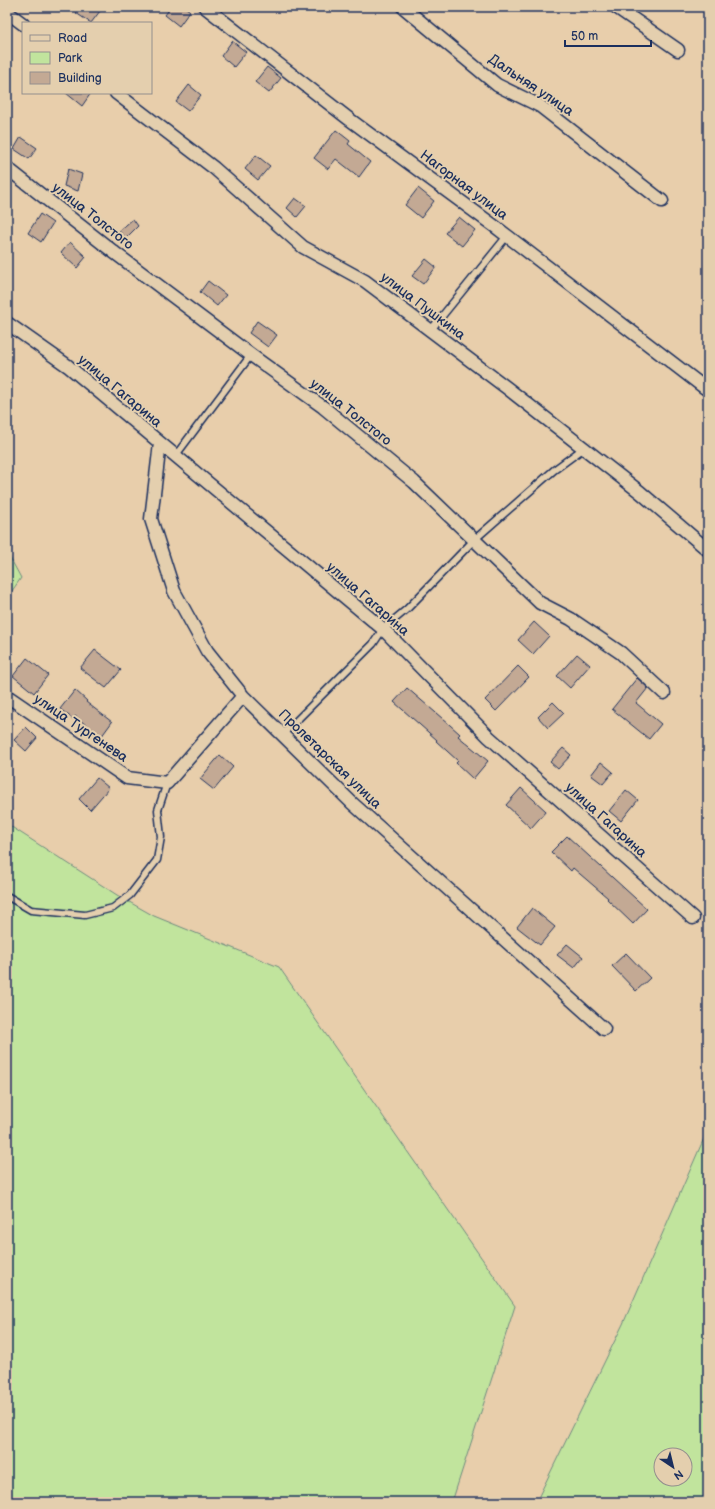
<svg xmlns="http://www.w3.org/2000/svg" width="715" height="1509" font-family="'Balsamiq Sans',sans-serif">
<style>
.green{fill:#c1e49d;stroke:#6e8a7e;fill-rule:evenodd}
.building{fill:#c3a994;stroke:#1b2f5e}
.lines{fill:none;stroke-linecap:round;stroke-linejoin:round}
.service-casing{stroke:#1b2f5e;stroke-width:9}
.minor-casing{stroke:#1b2f5e;stroke-width:15}
.service{stroke:#e4cfae;stroke-width:6}
.minor{stroke:#e4cfae;stroke-width:12}
.labels{text-anchor:middle;dominant-baseline:central;stroke-width:4;stroke-linejoin:round;paint-order:stroke}
.street-label{font-size:14px;fill:#1b2f5e;stroke:#e4cfae}
</style>
<rect width="100%" height="100%" fill="#e8ceab"/>
<filter id="ink" filterUnits="userSpaceOnUse"><feTurbulence type="fractalNoise" baseFrequency=".025" numOctaves="2"/><feDisplacementMap in="SourceGraphic" scale="8" xChannelSelector="R" yChannelSelector="G"/><feConvolveMatrix kernelMatrix="1 2 1 2 8 2 1 2 1" color-interpolation-filters="sRGB"/></filter>
<g filter="url(#ink)">
<path class="green" d="M7,552L21,578L7,598Z
M7,824L117,895L154,916L279,967L515,1306L452,1502H7Z
M708,1129V1502H536L623,1324ZM661,1455H685V1479H661Z"/>
<path class="building" d="M81,7H103L91,23L76,13Z
M171,7H185L190,11L179,26L165,15Z
M232,41L246,52L234,67L221,56Z
M267,67L281,78L269,93L255,82Z
M189,85L201,95L188,111L176,102Z
M66,93H91L82,106Z
M336,130L350,141L348,144L370,162L359,177L336,159L328,169L314,158Z
M21,137L37,148L29,159L14,149Z
M256,155L270,166L258,180L245,169Z
M68,169L82,174L78,191L64,186Z
M418,188L434,201L421,218L405,205Z
M295,198L306,206L297,217L287,208Z
M40,214L53,223L41,242L28,233Z
M459,217L475,230L462,246L445,233Z
M133,219L138,226L126,238L119,231Z
M70,242L86,257L77,268L61,253Z
M426,259L436,267L423,284L412,276Z
M208,281L226,295L217,306L200,292Z
M257,321L277,335L268,347L249,333Z
M534,622L549,636L533,654L518,640Z
M95,650L121,670L106,688L80,668Z
M577,654L590,665L570,688L557,676Z
M27,658L48,675L34,693L13,676Z
M518,666L529,677L496,711L485,700Z
M637,678L648,688L636,703L661,724L649,739L612,709Z
M407,688L450,725L460,734L458,736L488,761L473,779L456,763L458,761L436,741L437,740L394,702Z
M75,690L87,701L86,702L112,722L101,737L75,716L73,719L60,709Z
M553,702L564,713L548,728L538,717Z
M26,727L37,738L26,751L14,740Z
M563,748L571,755L558,769L550,762Z
M220,755L233,767L214,790L200,779Z
M601,762L613,772L603,784L591,775Z
M97,778L109,788L90,810L79,799Z
M521,788L546,811L531,828L506,805Z
M626,790L638,800L621,821L609,811Z
M567,836L647,909L633,924L607,899L608,898L573,868L571,871L551,852Z
M532,908L555,927L540,945L517,927Z
M567,944L583,957L574,968L557,955Z
M626,953L650,978L636,991L612,966Z"/>
<g class="lines">
<g class="service-casing">
<path id="service" d="M430,331L507,236
M176,455L251,355
M283,734L373,644L383,629L407,609L474,540L554,470L584,448
M7,896L31,910L85,915L113,908L130,895L157,860L161,837L158,810L167,783"/>
</g>
<g class="minor-casing">
<path id="minor" d="M205,7L349,119L497,228L705,388
M403,7L497,85L540,106L662,201
M616,7L678,50
M7,12L23,24
M116,93L214,168L303,247L365,281L507,388L640,492L708,550
M7,168L115,253L251,355L323,407L414,482L540,603L571,619L621,653L664,693
M7,323L68,366L383,629L489,737L693,918
M160,443L151,519L174,591L207,651L243,696L352,803L604,1029
M7,696L127,778L167,783L243,696"/>
</g>
<use href="#service" class="service"/>
<use href="#minor" class="minor"/>
</g>
</g>
<g class="labels">
<g class="street-label">
<text transform="translate(531 85) rotate(34)">Дальняя улица</text>
<text transform="translate(464 185) rotate(37)">Нагорная улица</text>
<text transform="translate(93 216) rotate(38)">улица Толстого</text>
<text transform="translate(423 306) rotate(37)">улица Пушкина</text>
<text transform="translate(120 391) rotate(40)">улица Гагарина</text>
<text transform="translate(351 412) rotate(38)">улица Толстого</text>
<text transform="translate(368 599) rotate(41)">улица Гагарина</text>
<text transform="translate(81 728) rotate(34)">улица Тургенева</text>
<text transform="translate(330 759) rotate(44)">Пролетарская улица</text>
<text transform="translate(606 820) rotate(42)">улица Гагарина</text>
</g>
</g>
<rect width="715" height="1509" fill="none" stroke="#e4cfae" stroke-width="24"/>
<rect x="12" y="12" width="691" height="1485" fill="none" stroke="#1b2f5e" stroke-width="1.5" filter="url(#ink)"/>
<rect x="22" y="22" width="130" height="72" fill="#e4cfae" stroke="#948f8e"/>
<rect x="30" y="35" width="20" height="6" fill="#e4cfae" stroke="#948f8e"/>
<text x="58" y="42" font-size="12" fill="#1b2f5e">Road</text>
<rect x="30" y="52" width="20" height="12" fill="#c1e49d" stroke="#948f8e"/>
<text x="58" y="62" font-size="12" fill="#1b2f5e">Park</text>
<rect x="30" y="72" width="20" height="12" fill="#c3a994" stroke="#948f8e"/>
<text x="58" y="82" font-size="12" fill="#1b2f5e">Building</text>
<g transform="translate(673 1467) rotate(145)"><circle r="19" fill="#e4cfae" stroke="#948f8e"/>
<path d="M0-3L7 15L0 10L-7 15Z" fill="#1b2f5e"/>
<text y="-6" font-size="11" font-weight="bold" text-anchor="middle" fill="#1b2f5e">N</text>
</g>
<path d="M565 40v6h86v-6" fill="none" stroke="#1b2f5e" stroke-width="2"/>
<text x="571" y="40" font-size="12" fill="#1b2f5e" stroke="#e4cfae" stroke-width="3" paint-order="stroke">50 m</text>
</svg>
